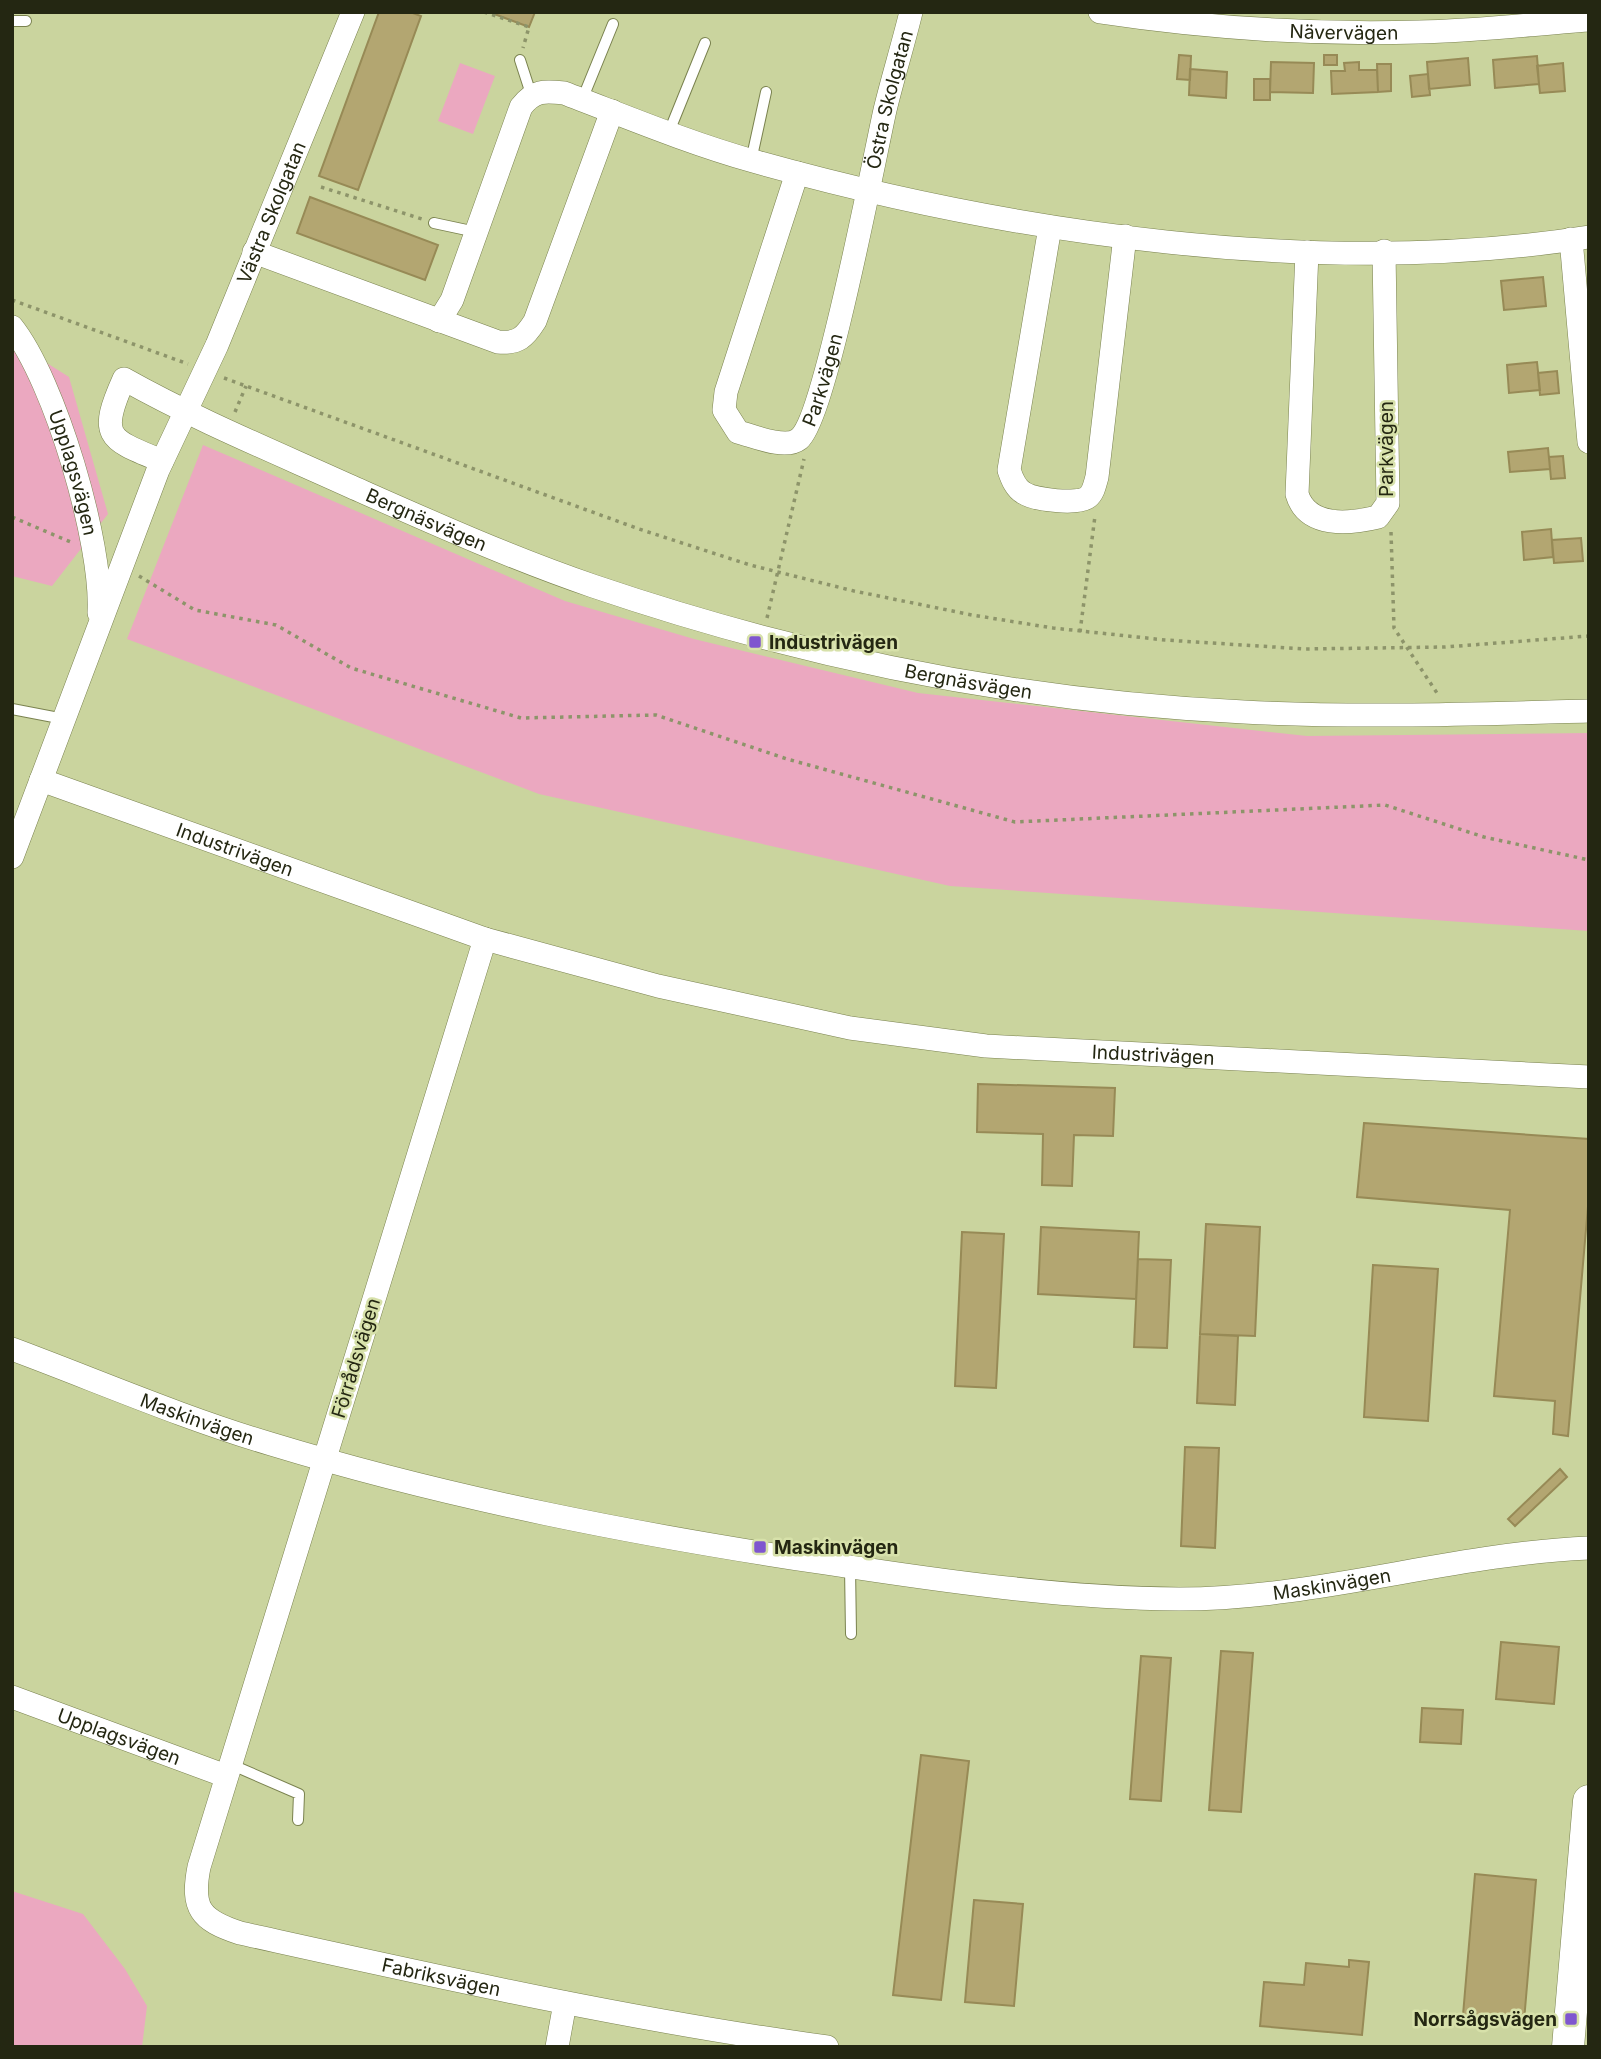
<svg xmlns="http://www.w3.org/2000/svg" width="1601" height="2059" font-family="Inter,sans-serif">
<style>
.green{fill:#eba8c0}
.building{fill:#b3a671;stroke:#978a56;stroke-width:2}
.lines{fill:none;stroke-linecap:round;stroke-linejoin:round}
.lane-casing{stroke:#7a824f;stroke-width:12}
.street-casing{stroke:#7a824f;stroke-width:24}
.secondary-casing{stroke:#7a824f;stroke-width:33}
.path{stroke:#8d946a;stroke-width:3.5;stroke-dasharray:3.5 5;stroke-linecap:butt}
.lane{stroke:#fff;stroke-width:10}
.street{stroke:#fff;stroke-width:23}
.secondary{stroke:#fff;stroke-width:32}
.poi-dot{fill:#7f56cf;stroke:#d7e1aa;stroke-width:2.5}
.labels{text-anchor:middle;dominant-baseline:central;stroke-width:5;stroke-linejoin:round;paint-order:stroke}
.street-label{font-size:19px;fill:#242712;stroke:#d7e1aa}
.poi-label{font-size:19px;font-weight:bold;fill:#242712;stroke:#d7e1aa;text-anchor:start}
</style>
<rect width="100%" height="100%" fill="#cad49e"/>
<path class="green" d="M460,63L495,76L473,134L438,121Z
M12,341L69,377L108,514L52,586L12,576Z
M203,445L565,601L694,639L918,693L1307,736L1589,733V931L950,886L539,794L127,639Z
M12,1891L83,1914L125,1969L147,2006L142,2047H12Z"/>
<path class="building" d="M379,12H410L421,16L358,190L319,176Z
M489,12H535L529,27Z
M1179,55L1191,56L1190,80L1177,79Z
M1324,55H1337V65H1324Z
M1537,56L1539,84L1495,88L1493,60Z
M1468,58L1470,85L1429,89L1427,62Z
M1271,62L1314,63L1313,93L1270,92Z
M1359,62V70H1377L1378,92L1332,94L1331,71H1345L1344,63Z
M1563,63L1565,91L1540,93L1537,66Z
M1377,64H1391V91L1378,92Z
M1190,69L1227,72L1226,98L1189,95Z
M1428,74L1430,95L1412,97L1410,76Z
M1254,79H1270V100H1254Z
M310,197L438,245L425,280L297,233Z
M1543,277L1546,306L1504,310L1501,281Z
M1537,362L1540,390L1509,393L1507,365Z
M1557,371L1559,393L1540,395L1538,373Z
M1548,448L1550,469L1510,472L1508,452Z
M1563,456L1565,478L1551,479L1549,457Z
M1551,529L1553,557L1524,560L1522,532Z
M1581,538L1583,561L1554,563L1552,540Z
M978,1084L1115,1088L1113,1136L1074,1135L1072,1186L1042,1185L1043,1134L977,1132Z
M1364,1123L1589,1139V1195L1568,1436L1553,1434L1555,1401L1494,1396L1510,1210L1357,1197Z
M1206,1224L1260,1227L1255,1336L1200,1334Z
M1041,1227L1139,1232L1136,1299L1038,1294Z
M962,1232L1004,1234L996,1388L955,1386Z
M1138,1259L1171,1260L1167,1348L1134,1347Z
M1373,1265L1438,1269L1428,1421L1364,1417Z
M1200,1334L1238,1336L1235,1405L1197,1403Z
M1185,1447L1219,1448L1215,1548L1181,1546Z
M1560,1469L1567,1477L1515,1526L1508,1519Z
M1501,1642L1559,1647L1554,1704L1496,1699Z
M1221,1651L1253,1653L1241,1812L1209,1810Z
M1141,1656L1171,1658L1161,1801L1130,1799Z
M1422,1708L1463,1710L1461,1744L1420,1742Z
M921,1755L969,1761L941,2000L893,1995Z
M1475,1874L1536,1880L1524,2021L1463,2015Z
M974,1900L1023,1904L1014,2006L965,2002Z
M1349,1960L1369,1962L1362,2035L1260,2026L1264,1982L1304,1985L1306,1963L1349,1967Z"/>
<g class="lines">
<g class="lane-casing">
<path id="lane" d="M12,21H26
M520,60L531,94
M582,100L613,24
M669,132L705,43
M751,161L766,92
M434,223L476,232
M12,709L64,719
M850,1567L851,1634
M230,1764L299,1794L298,1820"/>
</g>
<g class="street-casing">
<g id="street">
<path id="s1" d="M1100,12C1206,28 1312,35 1419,32C1475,31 1532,24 1589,20"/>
<path id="s2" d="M797,173L726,392L724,410L738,432C754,436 785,450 799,439C825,418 874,159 885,110C893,77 903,45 911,12"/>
<path d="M1050,227L1009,470C1012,479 1016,489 1024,493C1035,500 1078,505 1088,497C1094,492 1095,483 1097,477L1125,236"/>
<path d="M1571,239L1589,442"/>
<path d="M254,252L498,342C518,344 525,337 535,321L612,111"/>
<path d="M1307,252L1297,494C1307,528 1349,524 1378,517L1388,503L1384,251"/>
<path d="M439,321L452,300L521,107C534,90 544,91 564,93C627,117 689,143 753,161C1013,234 1321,279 1589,237"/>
<path id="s3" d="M12,327C55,381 103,544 99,613"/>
<path id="s4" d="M162,461C108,439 98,437 124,379C197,420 275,452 352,487C431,522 511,558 593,586C802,657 1023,702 1244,712C1359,718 1474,714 1589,711"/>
<path id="s5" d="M41,780L485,939L658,986L850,1028L986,1046L1589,1077"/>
<path id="s6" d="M12,857L158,470L217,345L353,12"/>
<path id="s7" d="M485,939L199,1867C191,1908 200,1920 240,1933C435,1976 629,2020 827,2047"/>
<path id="s8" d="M12,1349C98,1381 183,1418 271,1444C452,1499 638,1535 825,1563C942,1581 1061,1598 1179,1599C1317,1599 1451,1554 1589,1548"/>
<path id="s9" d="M12,1697L226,1776"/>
<path d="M557,2047L565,2003"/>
</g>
</g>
<g class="secondary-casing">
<path id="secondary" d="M1568,2047L1589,1801"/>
</g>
<path class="path" d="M484,12L529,27L523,48
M321,187L422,219
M12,300L188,364
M224,378L639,529L750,565L854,591L972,615L1053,628L1165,640L1305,649L1445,647L1589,636
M235,412L246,386
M12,517L73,543
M1391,532L1394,628L1437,693
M139,576L195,610L276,625L351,668L521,718L656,715L787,759L1015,822L1385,805L1484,837L1589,860
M767,618L804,459
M1080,632L1095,516"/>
<use href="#lane" class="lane"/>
<use href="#street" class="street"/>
<use href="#secondary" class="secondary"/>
</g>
<g class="poi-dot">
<rect x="748" y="635" width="14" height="14" rx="3.5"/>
<rect x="753" y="1540" width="14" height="14" rx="3.5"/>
<rect x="1564" y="2012" width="14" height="14" rx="3.5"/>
</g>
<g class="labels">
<g class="street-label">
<text stroke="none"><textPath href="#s1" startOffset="245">Nävervägen</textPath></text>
<text stroke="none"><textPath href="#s2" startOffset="690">Östra Skolgatan</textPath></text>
<text stroke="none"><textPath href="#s6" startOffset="695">Västra Skolgatan</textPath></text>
<text stroke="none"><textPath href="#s2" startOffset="402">Parkvägen</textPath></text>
<text transform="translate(1386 449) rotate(-90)">Parkvägen</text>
<text stroke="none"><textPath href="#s3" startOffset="159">Upplagsvägen</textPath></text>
<text stroke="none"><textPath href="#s4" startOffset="448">Bergnäsvägen</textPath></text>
<text stroke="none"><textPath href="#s4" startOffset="1015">Bergnäsvägen</textPath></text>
<text stroke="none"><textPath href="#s5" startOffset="206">Industrivägen</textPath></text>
<text stroke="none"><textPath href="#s5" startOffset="1152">Industrivägen</textPath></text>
<text transform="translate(356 1358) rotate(-73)">Förrådsvägen</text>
<text stroke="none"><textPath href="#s8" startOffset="198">Maskinvägen</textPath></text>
<text stroke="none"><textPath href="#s8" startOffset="1353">Maskinvägen</textPath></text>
<text stroke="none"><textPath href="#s9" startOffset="114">Upplagsvägen</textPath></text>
<text stroke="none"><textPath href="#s7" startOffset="1267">Fabriksvägen</textPath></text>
</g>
<g class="poi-label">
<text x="769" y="642">Industrivägen</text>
<text x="774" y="1547">Maskinvägen</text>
<text x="1557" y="2019" text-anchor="end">Norrsågsvägen</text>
</g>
</g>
<rect width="1601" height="2059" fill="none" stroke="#242712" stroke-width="28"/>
</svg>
